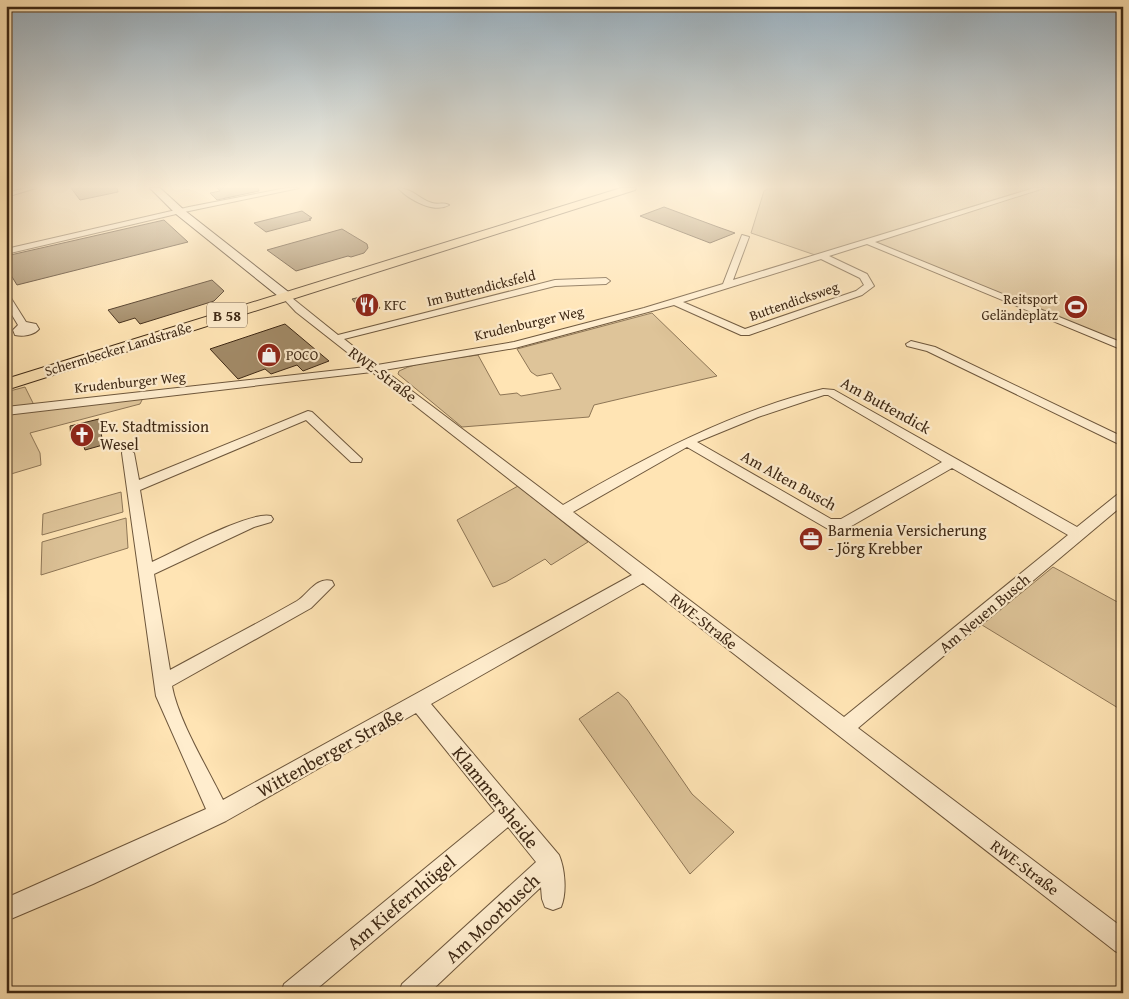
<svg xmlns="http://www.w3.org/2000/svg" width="1129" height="999" font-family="'Gentium Book Plus',serif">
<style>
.green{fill:#dec499;stroke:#8e7656}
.building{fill:#a28a67;stroke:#3e2814}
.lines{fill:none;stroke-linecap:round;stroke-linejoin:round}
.street-casing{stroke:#6e573c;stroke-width:2}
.secondary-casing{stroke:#3e2814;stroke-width:2}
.primary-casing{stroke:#3e2814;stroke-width:2}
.street{fill:#ffedce;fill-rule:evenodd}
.secondary{fill:#ffedce;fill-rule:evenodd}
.primary{fill:#ffe4b4;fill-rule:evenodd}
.labels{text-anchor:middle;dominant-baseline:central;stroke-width:4.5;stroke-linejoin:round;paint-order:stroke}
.far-street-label{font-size:14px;fill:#3e2814;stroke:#ffedce}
.far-poi-label{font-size:14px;fill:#3e2814;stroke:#ffedce;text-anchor:start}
.shield{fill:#ffedce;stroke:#78634c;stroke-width:1}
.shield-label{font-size:15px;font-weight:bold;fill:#3e2814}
.street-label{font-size:16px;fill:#3e2814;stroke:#ffedce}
.poi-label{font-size:16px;fill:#3e2814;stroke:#ffedce;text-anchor:start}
.near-street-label{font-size:19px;fill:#3e2814;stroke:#ffedce}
</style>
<rect width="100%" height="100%" fill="#ffe4b4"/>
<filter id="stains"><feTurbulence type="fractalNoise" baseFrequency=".004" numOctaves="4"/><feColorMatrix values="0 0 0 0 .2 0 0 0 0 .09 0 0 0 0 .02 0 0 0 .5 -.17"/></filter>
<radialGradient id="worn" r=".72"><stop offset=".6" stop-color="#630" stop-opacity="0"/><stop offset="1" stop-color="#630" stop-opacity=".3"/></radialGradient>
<path class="green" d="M769,188H1123V346L870,242L818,256L751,233L764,191Z
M652,313L717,376L594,405L589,417L462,427L398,374L399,371C420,360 454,359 478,355L500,395L517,393L521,396L561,389L552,373L537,376L531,372L517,349Z
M25,387L34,405L6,408V392Z
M143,398L140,404L30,433L40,453L41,465L11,474L10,490H6V413Z
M518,486L588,542L551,565L545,559L506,582L493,587L457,520Z
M121,492L123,512L42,535L43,514Z
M126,518L128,548L41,575L42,542Z
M1053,567L1123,605V711L982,625Z
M618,692L627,700L692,794L734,832L690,874L579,719Z"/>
<path class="building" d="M71,188H117L118,192L80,200Z
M217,188H258L259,191L217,200L210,193L220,191Z
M664,207L718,227L735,233L710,243L640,216Z
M302,211L312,218L309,219L311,220L266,232L254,223Z
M164,220L188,242L17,285L6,267V256Z
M342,229L367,244L368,248L364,253L351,257L348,256L296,271L267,250Z
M212,280L224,291L214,301L140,324L135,318L119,323L108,310Z
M369,295L380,308L363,313L352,299Z
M285,324L329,361L303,371L297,365L271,374L265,369L238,379L210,349Z
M99,419L103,445L85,450L82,441L71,439L70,426Z"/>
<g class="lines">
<g class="street-casing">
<path id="street" d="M26,188H36L6,197V193Z
M286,188H299L189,211L6,254V249L189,207Z
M398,188C412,188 419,199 432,203C438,205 443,202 449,205C434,214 408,199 398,188Z
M1034,188H1044L875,242L1123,343V350L867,244L829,256L867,274L874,286L862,295L749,335H741L674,305L515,348L384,370L563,505C646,457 730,412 823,389L834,390L1077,527L1118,494L1123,493V505L858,728L1123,928V955L1115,951L643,583L431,704L559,855C565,869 567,893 561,907L553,910L545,907L542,899L541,887L429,993H399L402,984L536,862L508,827L312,993H281L284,984L495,811L416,713L226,821L93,884L6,921V898L206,809L156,696L122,453L123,450L128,449L134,453L139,480L308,411L312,412L362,459L361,462H351L306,420L140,490L152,562C174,552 252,510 271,516L273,519L271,522L254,527L154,574L170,670C212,647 255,625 297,601C308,594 317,576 332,581L334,585L311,608L172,686C178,720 208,769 223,800L632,575L372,372L6,415V407L366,367L296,312L282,297L287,294L338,335L555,280L606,278L610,281L606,284L555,286L344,339L377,365L514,342L644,308L723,284L742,235L749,237L733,280ZM821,259L860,278L864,285L856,291L745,329L683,302ZM824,395H828L942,462L841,519H831L697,442L758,417ZM687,447L828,529L848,528L952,468L1068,535L844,717L573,512Z
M6,294L9,295L26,322L36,324L39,329C34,335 23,337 15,335L13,330L18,325L6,305Z
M911,341L935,347L1123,437V446L927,351L907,346L906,344Z"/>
</g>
<g class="secondary-casing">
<path id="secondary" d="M150,188H160L184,210L291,294L293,297L291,300H283L176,214Z"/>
</g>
<g class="primary-casing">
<path id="primary" d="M621,188H636L635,190L6,390V379Z"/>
</g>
<use href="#street" class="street"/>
<use href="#secondary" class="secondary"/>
<use href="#primary" class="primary"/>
</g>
<linearGradient id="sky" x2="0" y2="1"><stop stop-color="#97aebe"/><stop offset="0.57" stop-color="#fff3dd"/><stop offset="1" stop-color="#fff3dd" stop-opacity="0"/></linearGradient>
<rect width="1129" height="328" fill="url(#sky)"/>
<defs>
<g id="restaurant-disc" transform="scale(1.25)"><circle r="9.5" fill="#8f2418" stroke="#ffedce"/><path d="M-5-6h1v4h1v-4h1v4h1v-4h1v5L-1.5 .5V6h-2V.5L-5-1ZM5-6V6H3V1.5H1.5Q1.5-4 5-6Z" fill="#fff"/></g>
<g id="stadium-disc" transform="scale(1.25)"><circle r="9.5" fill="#8f2418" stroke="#ffedce"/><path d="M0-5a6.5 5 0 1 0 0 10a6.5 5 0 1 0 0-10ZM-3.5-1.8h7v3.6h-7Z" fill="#fff"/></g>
<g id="shop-disc" transform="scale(1.25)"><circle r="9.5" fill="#8f2418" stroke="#ffedce"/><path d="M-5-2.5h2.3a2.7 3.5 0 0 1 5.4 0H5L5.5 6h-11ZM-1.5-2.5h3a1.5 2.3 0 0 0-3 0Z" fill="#fff"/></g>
<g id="church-disc" transform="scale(1.25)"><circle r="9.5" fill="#8f2418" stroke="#ffedce"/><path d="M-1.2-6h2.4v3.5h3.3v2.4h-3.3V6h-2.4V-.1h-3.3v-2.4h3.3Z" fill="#fff"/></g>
<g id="office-disc" transform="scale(1.25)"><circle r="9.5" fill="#8f2418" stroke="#ffedce"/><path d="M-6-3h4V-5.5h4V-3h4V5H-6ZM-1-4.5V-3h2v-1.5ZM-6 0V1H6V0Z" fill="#fff"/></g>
</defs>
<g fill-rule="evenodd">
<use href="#restaurant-disc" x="367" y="305"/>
<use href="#stadium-disc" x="1076" y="307"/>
<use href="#shop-disc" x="269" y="355"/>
<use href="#church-disc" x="82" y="435"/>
<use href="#office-disc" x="811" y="539"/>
</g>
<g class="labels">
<g class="far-street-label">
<text transform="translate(481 288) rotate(-14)">Im Buttendicksfeld</text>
<text transform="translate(794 301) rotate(-19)">Buttendicksweg</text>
<text transform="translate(529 323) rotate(-13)">Krudenburger Weg</text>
<text transform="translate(118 349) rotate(-17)">Schermbecker Landstraße</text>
<text transform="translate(130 382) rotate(-6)">Krudenburger Weg</text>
</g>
<g class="far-poi-label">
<text x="1058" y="299" text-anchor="end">Reitsport<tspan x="1058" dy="16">Geländeplatz</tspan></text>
<text x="384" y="305">KFC</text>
<text x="286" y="355">POCO</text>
</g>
<rect class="shield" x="207" y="302.5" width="40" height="25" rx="4"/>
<g class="shield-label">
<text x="227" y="315">B 58</text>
</g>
<g class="street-label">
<text transform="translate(383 374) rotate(37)">RWE-Straße</text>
<text transform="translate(886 405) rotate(29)">Am Buttendick</text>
<text transform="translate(789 480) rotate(29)">Am Alten Busch</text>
<text transform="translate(984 613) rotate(-40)">Am Neuen Busch</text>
<text transform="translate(704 621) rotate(38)">RWE-Straße</text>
<text transform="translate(1025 867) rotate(37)">RWE-Straße</text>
</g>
<g class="poi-label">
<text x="100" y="426">Ev. Stadtmission<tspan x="100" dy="18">Wesel</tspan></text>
<text x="828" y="530">Barmenia Versicherung<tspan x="828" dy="18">- Jörg Krebber</tspan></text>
</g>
<g class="near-street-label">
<text transform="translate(330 752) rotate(-29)">Wittenberger Straße</text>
<text transform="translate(496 797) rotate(51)">Klammersheide</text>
<text transform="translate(401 902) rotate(-40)">Am Kiefernhügel</text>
<text transform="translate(492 918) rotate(-43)">Am Moorbusch</text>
</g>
</g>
<rect width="1129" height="999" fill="none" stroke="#ffe4b4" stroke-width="25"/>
<rect x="8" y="8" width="1114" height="984" fill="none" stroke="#3e2814" stroke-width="2.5"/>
<rect x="12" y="12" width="1104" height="974" fill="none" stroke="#3e2814"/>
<rect width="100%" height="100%" filter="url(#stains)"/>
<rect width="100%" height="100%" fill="url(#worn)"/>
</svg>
